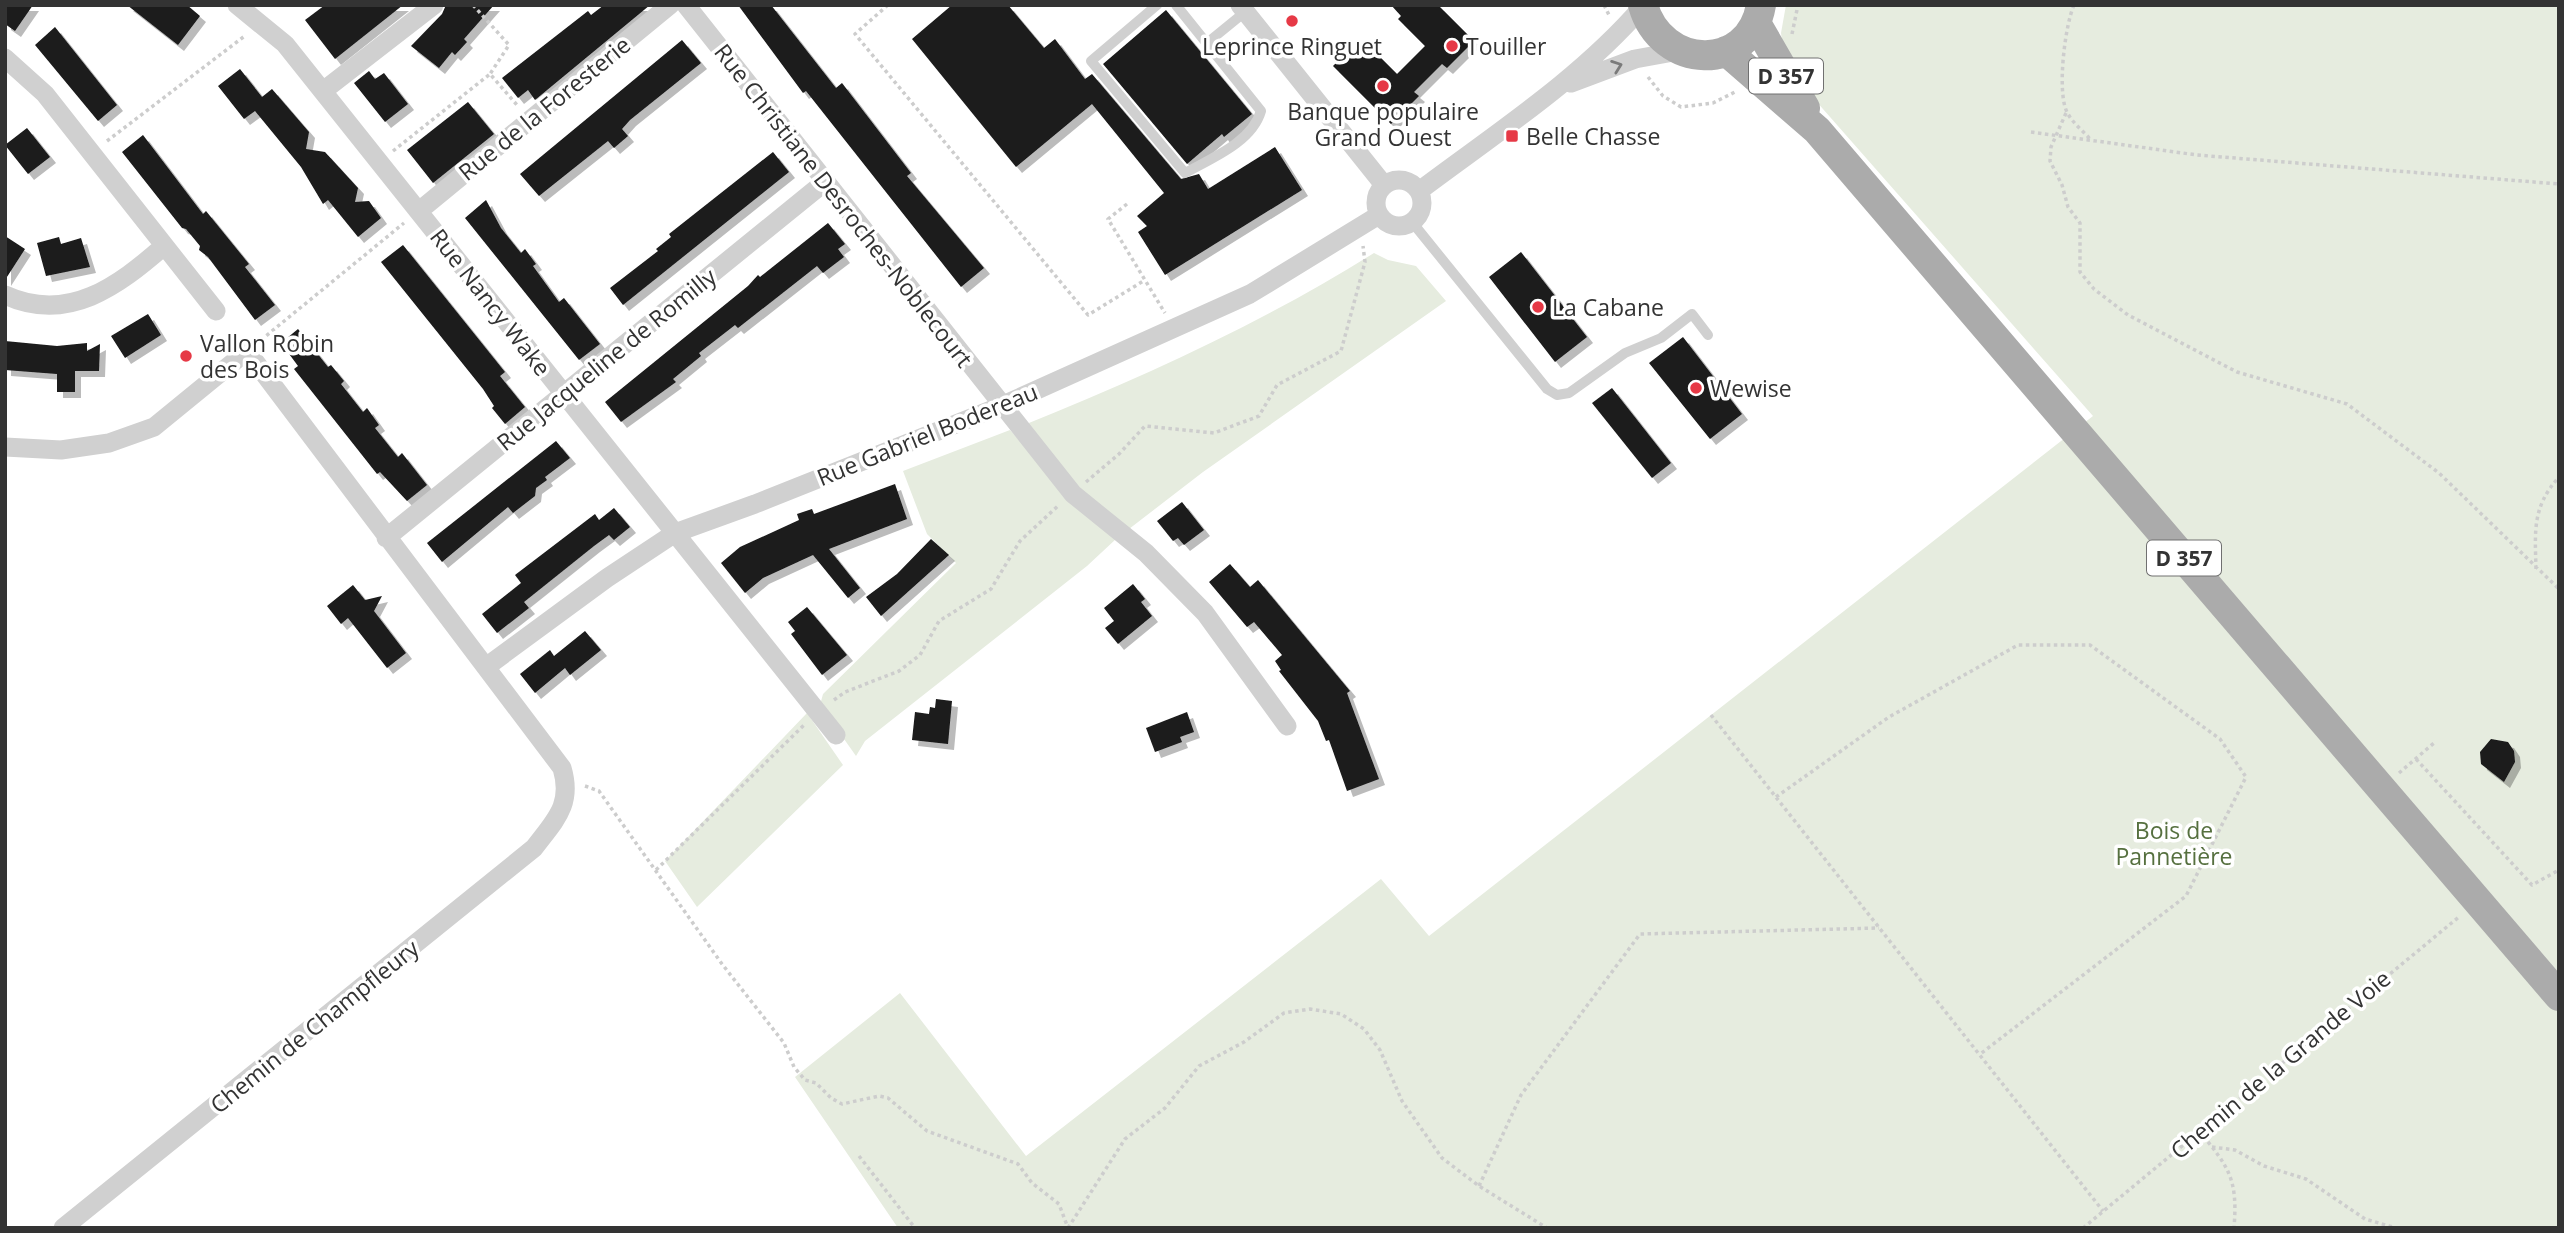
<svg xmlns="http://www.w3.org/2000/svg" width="2564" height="1233" font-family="'Open Sans',sans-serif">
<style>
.green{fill:#e6ecdf}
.building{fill:#1a1a1a;filter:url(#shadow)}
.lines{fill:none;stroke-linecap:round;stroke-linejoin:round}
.path{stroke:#cdcdcd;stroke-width:3.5;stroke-dasharray:3.5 3.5;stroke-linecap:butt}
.service{stroke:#d0d0d0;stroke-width:10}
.minor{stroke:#d0d0d0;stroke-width:19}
.primary{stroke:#ababab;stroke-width:30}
.oneway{stroke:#7a7a7a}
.poi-dot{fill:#e63946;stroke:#fff;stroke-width:2.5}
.labels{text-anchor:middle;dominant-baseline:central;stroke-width:7;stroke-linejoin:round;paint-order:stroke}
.shield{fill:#fff;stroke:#707070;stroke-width:2}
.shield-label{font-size:21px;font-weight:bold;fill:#333}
.poi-label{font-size:23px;fill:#333;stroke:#fff;text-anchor:start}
.street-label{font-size:23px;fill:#333;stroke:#fff}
.park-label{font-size:23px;fill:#56703f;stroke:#fff}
</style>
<defs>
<filter id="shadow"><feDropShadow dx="6" dy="6" stdDeviation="0" flood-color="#0004"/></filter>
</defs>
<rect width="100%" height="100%" fill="#fff"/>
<path class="green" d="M1786,5H2559V1228H898L795,1077L900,993L1026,1156L1381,879L1429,936L2093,416L1801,84L1783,48L1781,33Z
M1374,253L1388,260L1416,266L1446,301L1203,472L1129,529L1083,494L1024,425C1146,376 1262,323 1374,253Z
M1010,430L1075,504L1116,539L1087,566L865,741L856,756L820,705L823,694L956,563L927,534L903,471Z
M807,713L843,765L697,907L665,861Z"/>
<path class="building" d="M5,5H33L15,31L5,24Z
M127,5H187L200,16L178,45Z
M325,5H403L335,59L305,20Z
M446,5H494L464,39L467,42L455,55L452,52L439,68L411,46L442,14Z
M604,5H650L535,100L528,90L518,98L502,78L588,11L591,15Z
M738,5H771L836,88L842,83L911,173L907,176L984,268L961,287L806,91L803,93Z
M952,5H1008L1044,48L1055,39L1085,79L1092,74L1181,179L1199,174L1208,189L1275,147L1302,190L1165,275L1138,232L1147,226L1137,216L1164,193L1092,104L1016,167L912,39Z
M1391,5H1438L1474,41L1447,68L1442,64L1414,92L1419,96L1391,124L1333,66L1358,41L1368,51L1371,48L1397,74L1425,46L1398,19L1401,16Z
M1166,10L1252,114L1224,137L1222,134L1187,164L1103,64Z
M55,27L117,105L98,121L35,45Z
M682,40L701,63L630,120L622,129L628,136L614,148L608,141L539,196L520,174Z
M240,69L262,97L272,89L309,132L306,149L325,152L358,188L355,202L369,201L381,218L358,237L328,200L323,204L301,167L255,111L244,119L218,86Z
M369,71L375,79L384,73L408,104L385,122L354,83Z
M468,102L494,134L433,183L407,150Z
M27,128L50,157L28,174L5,145Z
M143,135L203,214L206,211L249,264L245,267L275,305L255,320L208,257L199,250L200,246L186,229L182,228L122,152Z
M773,152L789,172L623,305L610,288L658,251L656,249L671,237L669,234Z
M486,200L501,228L521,253L525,249L536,264L533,266L559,302L564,298L600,344L579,360L465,218Z
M828,223L845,244L838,249L844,257L823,273L817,266L738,328L735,325L699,353L701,356L673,379L676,382L621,422L605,402L748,286L758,275L760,277Z
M5,236L25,249L5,280Z
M59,237L61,244L81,238L90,267L46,276L37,243Z
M403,245L505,372L500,376L525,407L505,424L492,408L494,406L483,389L381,262Z
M1521,252L1587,337L1555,362L1489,277Z
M148,314L161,335L125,358L111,336Z
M298,329L328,367L331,365L344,381L341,384L363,412L367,408L379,425L375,428L398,457L402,453L427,485L407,501L380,472L377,474L294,369L298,366L281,343Z
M1683,337L1742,414L1710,439L1649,363Z
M5,341L57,346L87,343V351L100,344L99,371H75V392H57V374L5,370Z
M1612,388L1671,463L1652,478L1592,403Z
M556,441L570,458L545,477L547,480L536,488L535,496L513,513L508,507L442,562L427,543Z
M895,484L907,519L829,549L860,588L848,598L813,555L763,578L745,593L721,563L740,547L799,520L797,514L812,509L814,514Z
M1182,502L1204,530L1184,545L1178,538L1173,541L1157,521Z
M614,508L630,527L614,540L609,535L594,546L524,602L529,608L497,633L482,614L521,583L515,575L595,514L599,520Z
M931,539L949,555L881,616L866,597L897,574Z
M1230,564L1250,587L1258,580L1350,691L1347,693L1379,779L1347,791L1329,740L1326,741L1318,721L1279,671L1281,670L1275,661L1282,655L1254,622L1247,627L1209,582Z
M1133,584L1145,599L1141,602L1152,616L1118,644L1105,628L1114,621L1104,608Z
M353,585L365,600L382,596L374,611L406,653L387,668L348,618L341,624L327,606Z
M807,607L847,655L822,675L791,634L795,631L788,622Z
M585,631L601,650L570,675L565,668L535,693L520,674L550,650L554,656Z
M936,699L952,701L948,744L912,740L915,712L929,714L930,707L935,708Z
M1187,712L1194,732L1180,737L1182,742L1155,752L1146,728Z
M2491,739L2508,742L2514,751L2515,762L2504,782L2481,764L2480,752Z"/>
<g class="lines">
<path class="path" d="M473,5L509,45L490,74
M888,5L855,34L1088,315L1145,280
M1604,5L1609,15
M2074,5C2065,25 2056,95 2068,114C2073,123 2083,131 2090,139
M1792,34L1798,5
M1648,77L1663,96L1681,107L1713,103L1737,91
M2066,113L2051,147L2050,161L2062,185L2068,207L2080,223V272L2094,289L2128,315L2237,372L2347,404L2439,473L2559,589
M2031,132L2197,155L2559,184
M107,141L246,35
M393,151L490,74L517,105
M1127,204L1108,219L1165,313
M261,340L404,223
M1086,482L1119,454L1145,426L1214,433L1259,416L1277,385L1341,351L1365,262L1363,246
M2536,569C2535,531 2532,507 2559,477
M834,700L845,692L899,671L920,655L939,621L991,589L1020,541L1059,505
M1711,715L2103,1211
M2416,759L2532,885L2559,870
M2399,773L2434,743
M585,786L599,791L722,964L784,1043L794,1067L805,1080L816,1083L831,1098L842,1104L879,1096L888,1098L927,1131L1018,1164L1032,1183L1059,1204L1068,1228
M1776,797L1889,717L2018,645H2090L2220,739L2246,777L2186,896L1979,1055
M656,870L804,725
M2199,1131C2229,1167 2238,1179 2234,1228
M2212,1147L2235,1150L2264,1166L2306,1179L2365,1219L2396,1228
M859,1156L915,1228
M1479,1186L1521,1095L1640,934L1879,928
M1068,1228L1125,1139L1165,1108L1199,1066L1244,1042L1284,1013L1310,1009L1341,1014L1364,1029L1380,1050L1402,1101L1442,1158L1479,1186L1547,1228
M2083,1228L2460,916"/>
<path class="service" d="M1157,5L1091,61L1185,173C1212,158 1252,142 1261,111L1176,5
M1207,43L1245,12
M1412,222L1547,389L1557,395L1569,393L1625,353L1661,338L1692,314L1708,335"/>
<path class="minor" d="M237,5L285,44L836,735
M686,5L1073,494L1146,553L1205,613L1287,726
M1240,5L1384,185
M5,58L45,94L216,311
M1571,83L1635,59L1679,51
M323,91L434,5
M1376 203a23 23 0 1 1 46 0a23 23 0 1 1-46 0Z
M1419,191C1496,133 1580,79 1643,6
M419,211L670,5
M5,295C68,324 118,286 164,246
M5,447L61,450L109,443L154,427L247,351L562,768C573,805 555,820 534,848L63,1228
M386,538L826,181
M486,667L607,578L675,533L755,504L1001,406L1250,294L1379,215"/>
<path class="primary" d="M1643,5C1661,70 1749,74 1761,5
M1756,23L1805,108
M1726,51L1817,130L2559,996"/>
</g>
<defs><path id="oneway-chevron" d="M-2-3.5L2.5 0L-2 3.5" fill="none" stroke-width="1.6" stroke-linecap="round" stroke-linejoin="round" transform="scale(1.75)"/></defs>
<use class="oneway" href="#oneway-chevron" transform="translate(1617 66) rotate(-20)"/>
<g class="poi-dot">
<circle cx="1292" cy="21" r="7"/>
<circle cx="1452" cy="46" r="7"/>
<circle cx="1383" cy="86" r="7"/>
<rect x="1505" y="129" width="14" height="14" rx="3.5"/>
<circle cx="1538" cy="307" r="7"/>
<circle cx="186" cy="356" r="7"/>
<circle cx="1696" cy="388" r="7"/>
</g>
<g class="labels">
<g class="shield">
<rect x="1749" y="58.5" width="74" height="35" rx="5"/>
<rect x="2147" y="540.5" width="74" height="35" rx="5"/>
</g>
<g class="shield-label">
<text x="1786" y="76">D 357</text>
<text x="2184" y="558">D 357</text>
</g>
<g class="poi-label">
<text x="1292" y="46" text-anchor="middle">Leprince Ringuet</text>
<text x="1466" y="46">Touiller</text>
<text x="1383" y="111" text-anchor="middle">Banque populaire<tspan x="1383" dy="26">Grand Ouest</tspan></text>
<text x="1526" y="136">Belle Chasse</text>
<text x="1552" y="307">La Cabane</text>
<text x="200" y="343">Vallon Robin<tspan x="200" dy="26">des Bois</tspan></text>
<text x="1710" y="388">Wewise</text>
</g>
<g class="street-label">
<text transform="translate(544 108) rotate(-39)">Rue de la Foresterie</text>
<text transform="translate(844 205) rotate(52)">Rue Christiane Desroches-Noblecourt</text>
<text transform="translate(491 302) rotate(52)">Rue Nancy Wake</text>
<text transform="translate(606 359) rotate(-39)">Rue Jacqueline de Romilly</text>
<text transform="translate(927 434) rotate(-22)">Rue Gabriel Bodereau</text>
<text transform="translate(314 1026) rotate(-39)">Chemin de Champfleury</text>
<text transform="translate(2280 1064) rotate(-40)">Chemin de la Grande Voie</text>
</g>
<g class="park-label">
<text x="2174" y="830">Bois de<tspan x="2174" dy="26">Pannetière</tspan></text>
</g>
</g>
<rect width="2564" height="1233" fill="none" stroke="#333333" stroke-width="14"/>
</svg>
